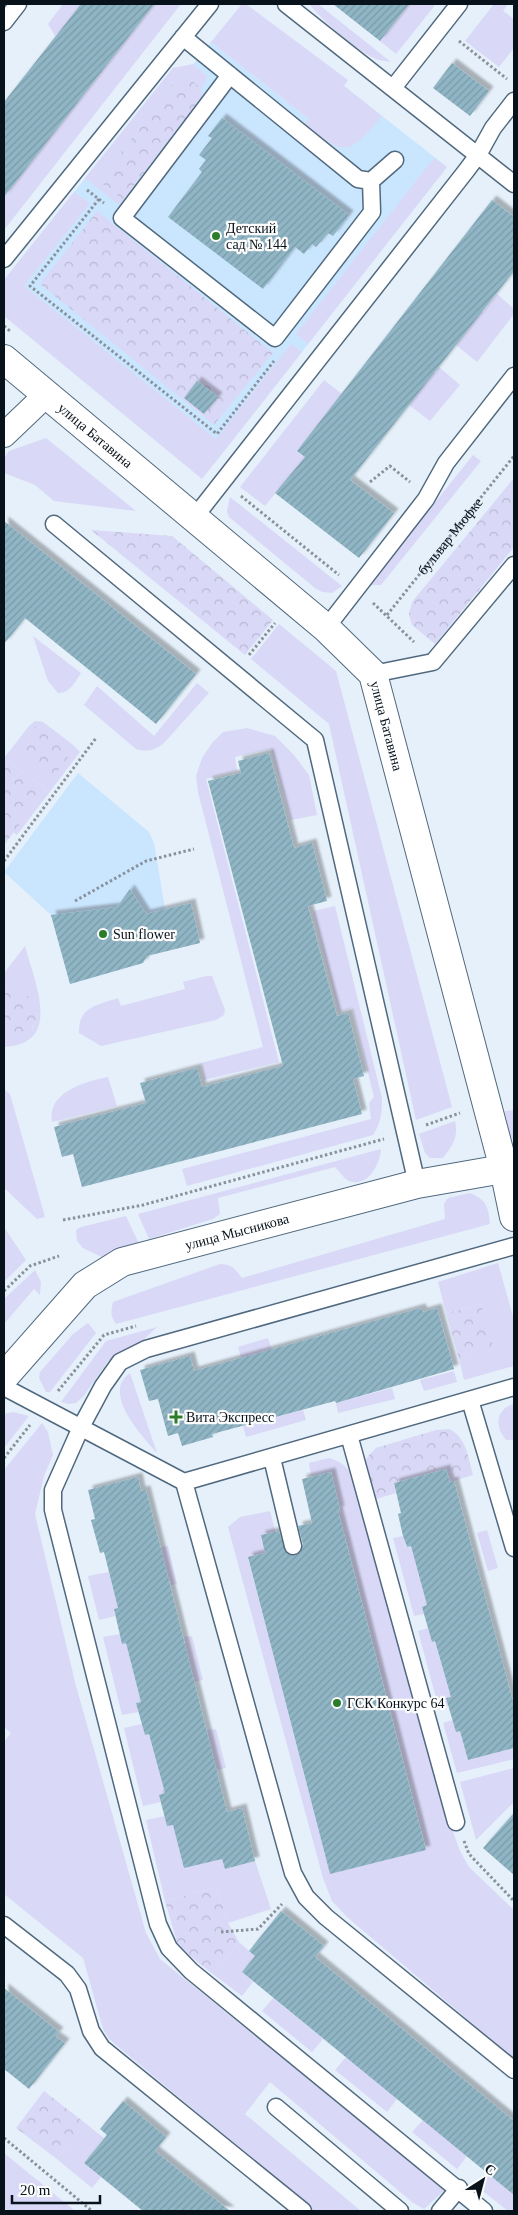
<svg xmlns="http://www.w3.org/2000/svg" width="518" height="2215" font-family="Georgia,serif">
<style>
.built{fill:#cae5fe}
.green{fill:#d9d9f7}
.forest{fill:url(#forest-crowns)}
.building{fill:url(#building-hatch);filter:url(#shadow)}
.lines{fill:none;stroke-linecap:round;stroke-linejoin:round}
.service-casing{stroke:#50697f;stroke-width:19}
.pedestrian-casing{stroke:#50697f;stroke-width:26}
.minor-casing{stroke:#50697f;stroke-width:30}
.path{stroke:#88929c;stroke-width:3;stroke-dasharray:2.5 2.5;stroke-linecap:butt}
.service{stroke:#fff;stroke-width:16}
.pedestrian{stroke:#fff;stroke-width:24}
.minor{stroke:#fff;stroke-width:28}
.poi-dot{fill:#2c7d29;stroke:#fcfcfc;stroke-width:2}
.labels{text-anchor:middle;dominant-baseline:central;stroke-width:4.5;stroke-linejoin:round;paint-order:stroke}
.poi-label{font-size:14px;fill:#08121a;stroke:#fcfcfc;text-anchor:start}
.street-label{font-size:14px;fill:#08121a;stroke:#fcfcfc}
</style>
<defs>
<pattern id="forest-crowns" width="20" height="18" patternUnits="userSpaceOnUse" patternTransform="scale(1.25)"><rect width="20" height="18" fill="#d9d9f7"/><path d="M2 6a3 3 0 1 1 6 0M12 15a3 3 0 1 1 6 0" fill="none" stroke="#b9b9d3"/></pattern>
<pattern id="building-hatch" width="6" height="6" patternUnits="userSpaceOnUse" patternTransform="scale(1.25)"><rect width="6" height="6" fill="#90b5c4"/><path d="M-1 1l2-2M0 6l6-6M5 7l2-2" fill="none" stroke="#7b9ba8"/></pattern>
<filter id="shadow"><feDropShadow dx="4.5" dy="-4.5" stdDeviation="1" flood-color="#0004"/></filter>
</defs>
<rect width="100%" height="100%" fill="#e5f0fa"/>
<path class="built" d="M211,42L309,119L344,86L447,167L214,464L4,280L173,68L192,66Z
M78,773L149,832L154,843L165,909L174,949L151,946L143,963L70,984L51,915L4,872Z"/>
<path class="green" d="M63,4H88L63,35L59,32L55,36L48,24Z
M154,4H181L4,230V197Z
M242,4H246L348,80L344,86L382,116C348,156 346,157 304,124L309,119L211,42Z
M310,4H318L391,62C387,61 383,61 379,60C363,56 318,18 310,4Z
M409,4H436L396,54L380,41Z
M494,4H508L503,11L514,19V48L499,67L465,41Z
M193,64L207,76L206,80L201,88L182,73L99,181L123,200L119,205L85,178L173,68Z
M434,158L447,167L308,344L296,334Z
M74,192L90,203L24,286L216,439L291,344L302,352L202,479L4,316V280Z
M497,294L514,309V314L477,362L456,345L465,334L461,330L478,309L483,312Z
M439,367L460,385L430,421L409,405L430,369L435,373Z
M324,380L342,394L297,451L305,457L265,506L240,487Z
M46,438L136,511L54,501L35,485L4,473V458L9,451Z
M473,455L481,461L381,585H369Z
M230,497L342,586L332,593L322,592L315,588L229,517L227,511Z
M279,624L336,671L452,1107L416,1120L329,724L251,659Z
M33,636L81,673C75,682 70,693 58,693L48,681Z
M197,683L209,693L163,744C153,751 147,752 136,749L84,705L97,686L154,736Z
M35,721L43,722L72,744L80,752L17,835L13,832L46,789L8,761L4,767V758L29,726Z
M247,728L275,736L294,755L309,775L317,815L291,820L271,749L235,757L237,771L206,779L279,1062L204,1080L201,1063L263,1047L198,792L196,776L202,758L212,743L223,732Z
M335,906L382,1098C382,1113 381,1123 373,1135L187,1186L182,1169L371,1119L369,1103L374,1097L352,1008L339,1012L313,911Z
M25,946C34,981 64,1044 4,1047V1035L33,1028L37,1013L9,991L4,993V973Z
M206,976H212L225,1010L224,1015L216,1020L101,1046L79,1033C78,1007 97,1005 118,998L121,1006L185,989L183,982Z
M108,1077L117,1106L52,1122C47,1092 84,1082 108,1077Z
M4,1089L10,1094L45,1217L37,1219L4,1188Z
M514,1110V1142L509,1133L505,1111Z
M455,1121C459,1137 452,1147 443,1158H430L425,1153L419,1134Z
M381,1149C380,1164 368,1188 349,1181C343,1178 340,1172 335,1167L218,1198L220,1214L213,1219L149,1239L138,1214Z
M470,1193C486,1199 489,1208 490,1224L116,1324C110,1316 111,1311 113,1302L220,1264C232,1264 235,1269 242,1278L445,1219L444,1204L448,1198Z
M126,1216L139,1244L104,1258L83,1248L77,1241L76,1230L81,1227Z
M4,1227L26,1260L4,1282Z
M498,1263L514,1320V1366L464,1380L459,1359L493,1349L481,1304L446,1313L438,1282Z
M35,1270L41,1282L40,1295L34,1289L4,1324V1299Z
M88,1323L96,1333L50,1392H46L39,1378L40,1372L73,1334Z
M157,1327L142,1341L108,1361L83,1397L76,1403L69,1404L61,1402L106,1341Z
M268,1338L273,1353L242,1361L238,1347Z
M454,1371L457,1382L424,1391L420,1380Z
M130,1373L157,1453C142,1436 101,1393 130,1373Z
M392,1388L395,1399L338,1413L336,1403Z
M514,1404V1440H506C495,1427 495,1409 514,1404Z
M303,1410L306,1420L246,1437L243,1426Z
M13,1412L29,1416L4,1448V1414Z
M42,1423L48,1432L53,1455L44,1476L35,1514L76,1686L146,1933L160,1959L445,2190L424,2209L412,2202L270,2082L245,2114L361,2211H315L109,2039L103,2029L83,1958L4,1894V1742L11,1733L4,1727V1470Z
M329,1458C344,1462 349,1470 357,1482L439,1793L460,1851L469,1867L514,1910V2059L347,1917L332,1901L323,1878L228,1527L240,1517L270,1511L280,1549L248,1558L330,1874L426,1849L344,1533L311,1518L340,1510L331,1472L311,1477L309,1463Z
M487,1530L498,1568L488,1571L477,1533Z
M403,1536L406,1547L411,1546L427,1605L422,1607L424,1614L414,1616L393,1538Z
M168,1546L177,1584L171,1585L170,1580L165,1581L159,1554L162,1553L161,1547Z
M109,1572L118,1608L114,1609L115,1616L99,1620L88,1576Z
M428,1628L432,1642L435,1641L451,1697L447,1698L449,1706L439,1709L418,1631Z
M120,1634L126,1643L141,1702L137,1703L139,1712L122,1715L103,1637Z
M192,1636L203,1680L194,1682L193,1675L189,1676L181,1644L186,1643L184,1637Z
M453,1720L456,1731H460L468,1760L514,1748V1759L457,1773L443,1723Z
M142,1724L145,1735L149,1734L165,1793L160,1795L161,1802L143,1806L124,1728Z
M216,1729L226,1768L216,1770L215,1765L211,1766L204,1738L208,1737L207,1730Z
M514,1768V1802L476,1840L460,1782Z
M165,1816L167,1826L173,1825L222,1859L225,1869L255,1861L271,1909L228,1923L217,1887L165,1901L146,1820Z
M239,1942L255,1956L242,1972L253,1982L242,1996L214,1975Z
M273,1998L323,2039L312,2052L262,2011Z
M346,2057L397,2099L387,2112L335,2070Z
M423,2120L467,2156L457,2169L412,2132Z
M85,2123L104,2138L84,2163L101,2177L92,2188L57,2159Z
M4,2153L75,2211H8L4,2208Z
M489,2174L514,2195V2211H508L479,2188Z"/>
<path class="forest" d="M182,73L201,88L202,96L123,200L99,181Z
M97,211L273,353L214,425L40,284Z
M514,478V547L435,644L412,625L409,614L412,602Z
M91,530L172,536L273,620L245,655Z
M37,724L73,751L52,778L17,752Z
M8,761L46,789L4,845V767Z
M9,991C52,990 40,1049 4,1035V993Z
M481,1304L494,1349L459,1359L446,1313Z
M449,1429C467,1438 468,1457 473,1475L450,1482L446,1469L394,1483L396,1493L376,1499L365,1461L370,1454L376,1448L436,1430Z
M217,1887L228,1923L239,1942L214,1975L189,1955L177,1942L165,1901Z
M44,2091L85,2123L57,2159L16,2128Z"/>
<path class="building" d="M81,4H154L4,197V102Z
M333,4H409L380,41Z
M452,63L489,91L470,116L433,88Z
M222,118L349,215L333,236L328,233L316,247L312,244L304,254L295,247L263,289L168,217L202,172L199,169L206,160L199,155L212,138L208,136Z
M492,200L514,217V271L350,480L394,513L359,558L275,493L305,457L297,451Z
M197,381L218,397L204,414L184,398Z
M4,521L196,674L156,724L25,618L4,644Z
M269,753L294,848L312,843L327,901L308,906L337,1016L348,1013L364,1076L353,1079L362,1114L82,1187L73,1154L62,1157L54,1127L146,1103L140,1083L197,1068L202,1087L283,1066L208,781L241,773L238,761Z
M130,889L146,914L191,903L200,943L147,956L143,963L70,984L51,915L117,907Z
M421,1308L423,1312L437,1308L454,1369L336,1403L335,1401L212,1434L213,1437L182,1446L178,1433L168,1436L158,1399L149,1401L140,1370L190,1356L194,1371Z
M446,1469L450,1482L454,1481L514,1705V1748L468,1760L460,1731L456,1732L446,1698L451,1697L435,1641L432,1642L422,1607L427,1605L411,1546L407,1547L403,1536L398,1514L401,1513L394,1483Z
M331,1472L340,1510L338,1511L426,1850L330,1874L248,1557L265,1553L261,1535L279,1531L286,1553L295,1556L300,1553L303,1544L298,1526L312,1523L302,1479Z
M138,1477L141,1491L146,1490L227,1812L242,1808L255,1861L225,1869L222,1859L184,1868L173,1825L167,1826L159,1795L165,1793L149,1734L145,1735L136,1703L141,1702L126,1643L122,1644L114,1609L118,1608L104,1552L100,1553L91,1520L95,1519L88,1490Z
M514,1813V1875L483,1848Z
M281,1911L324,1946L315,1957L514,2121V2195L242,1972L255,1956L249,1951Z
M4,1988L59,2032L55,2036L65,2043L29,2089L4,2069Z
M123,2101L166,2137L155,2151L230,2211H143L84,2163L107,2135L100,2129Z"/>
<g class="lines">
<g class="service-casing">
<path id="service" d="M286,4L514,184
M4,22L18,4
M183,37L358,179L371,181L395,160
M230,75L122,218L275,338L372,212L371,181
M393,88L459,4
M4,259L210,4
M194,518L466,171L478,155L493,128L514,101
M54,524L315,740L417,1184
M326,628L426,499L446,463L514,376
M373,674L433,662L514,565
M4,1387L184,1482L514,1387
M470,1400L514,1548
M349,1435L456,1822
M272,1458L293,1546
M184,1482L293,1873L306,1897L326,1917L514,2070
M4,1925L67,1974L78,1989L91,2031L102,2048L303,2211
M276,2107L400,2211
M440,2211L459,2188
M484,2211L191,1971L169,1948L158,1924L53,1510V1490L81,1427L103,1386L120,1362L146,1349L514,1246"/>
</g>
<g class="pedestrian-casing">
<path id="pedestrian" d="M4,435L46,395"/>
</g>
<g class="minor-casing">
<g id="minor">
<path id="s2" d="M4,359L326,628L373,674L504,1169L514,1217"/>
<path id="s3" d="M4,1377L85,1285L122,1262L417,1184L514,1167"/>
</g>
</g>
<g class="path">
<path d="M459,41L507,79"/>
<path d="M87,190L104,203"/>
<path d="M99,199L30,286L217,434L274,361"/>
<path d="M4,326L10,331"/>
<path d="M370,482L390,466L410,482"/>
<path d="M241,496L339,575"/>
<path d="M373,603L414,642"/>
<path id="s1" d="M387,615L514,456"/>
<path d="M249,655L275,623"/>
<path d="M4,861L96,738"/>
<path d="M75,901L146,861L194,849"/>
<path d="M426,1125L460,1113"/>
<path d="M63,1220L143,1205L384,1139"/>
<path d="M4,1291L30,1266L59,1256"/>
<path d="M58,1391L104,1335L136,1326"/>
<path d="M4,1458L30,1425"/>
<path d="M464,1841L469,1854L514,1901"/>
<path d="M221,1932L258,1929L282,1904"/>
<path d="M4,2138L92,2211"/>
</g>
<use href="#service" class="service"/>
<use href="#pedestrian" class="pedestrian"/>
<use href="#minor" class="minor"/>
</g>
<g class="poi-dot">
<circle cx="216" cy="236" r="5"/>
<circle cx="103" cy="934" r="5"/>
<path d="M173.5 1409.5h5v5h5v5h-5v5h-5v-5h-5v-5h5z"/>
<circle cx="337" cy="1703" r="5"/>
</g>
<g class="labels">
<g class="poi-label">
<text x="226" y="228">Детский<tspan x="226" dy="16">сад № 144</tspan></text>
<text x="113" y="934">Sun flower</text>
<text x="186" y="1417">Вита Экспресс</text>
<text x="347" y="1703">ГСК Конкурс 64</text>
</g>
<g class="street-label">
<text stroke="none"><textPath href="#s2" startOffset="119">улица Батавина</textPath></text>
<text stroke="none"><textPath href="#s1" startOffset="101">бульвар Мюфке</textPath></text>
<text stroke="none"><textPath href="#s2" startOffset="539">улица Батавина</textPath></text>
<text stroke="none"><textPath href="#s3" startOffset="285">улица Мысникова</textPath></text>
</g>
</g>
<rect width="518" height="2215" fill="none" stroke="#08121a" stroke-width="10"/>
<g transform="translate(483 2180) rotate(36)" stroke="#fcfcfc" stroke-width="4" paint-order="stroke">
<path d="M0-4L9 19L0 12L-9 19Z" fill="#08121a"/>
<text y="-8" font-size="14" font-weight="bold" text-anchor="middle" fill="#08121a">С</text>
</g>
<path d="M12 2195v8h88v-8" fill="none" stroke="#08121a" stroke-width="2.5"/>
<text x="20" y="2195" font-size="15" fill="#08121a" stroke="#fcfcfc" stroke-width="4" paint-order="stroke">20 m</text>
</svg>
